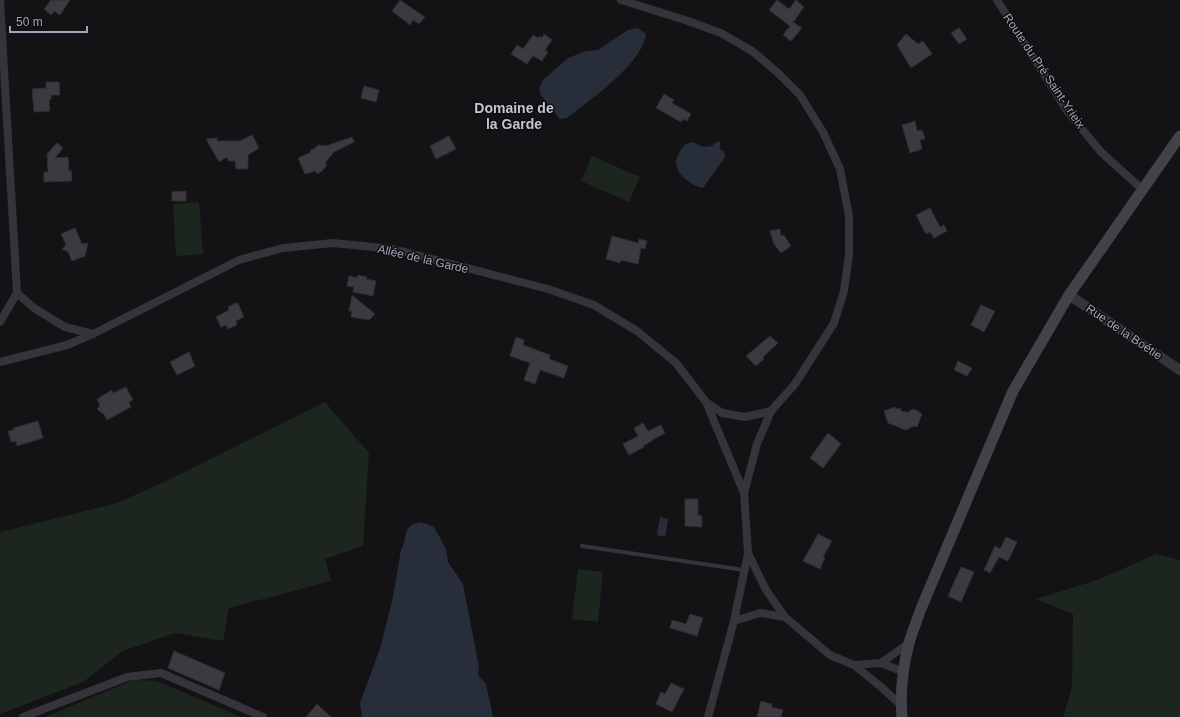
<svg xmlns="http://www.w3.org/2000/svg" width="1180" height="717" font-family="Arial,sans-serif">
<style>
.green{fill:#1d251f}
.water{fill:#282e39}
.building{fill:#3a3a40;stroke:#2e2d31}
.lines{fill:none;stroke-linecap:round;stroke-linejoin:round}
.service{stroke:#34343a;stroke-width:4}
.minor{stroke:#34343a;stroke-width:8}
.tertiary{stroke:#34343a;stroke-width:10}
.secondary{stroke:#41424a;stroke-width:11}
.labels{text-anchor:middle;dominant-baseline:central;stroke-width:3;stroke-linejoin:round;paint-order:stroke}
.street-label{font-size:12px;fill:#a3a5b6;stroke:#0e0e10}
.quarter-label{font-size:14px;font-weight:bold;fill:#c5c5d2;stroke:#0e0e10}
</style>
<rect width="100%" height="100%" fill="#131315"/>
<path class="green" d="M592,156L640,177L629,202L581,181Z
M199,202L203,254L176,256L173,204Z
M325,402L369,453L363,546L325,559L331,581L229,608L223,641L175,633L123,651L83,682L0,714V532L117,503L164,482Z
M1156,554L1180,560V717H1063L1072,688L1073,614L1036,599L1100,579Z
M578,569L603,572L598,622L572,619Z
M133,680L157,681L241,717H45Z"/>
<path class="water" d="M638,28L646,34C643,63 589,101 567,118L560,119L541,95L539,88L543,80L568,58L586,51L598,50L628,30Z
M718,141L720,142V149L724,151L725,157L703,188C692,186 678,176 676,164C675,158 682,147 686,144C688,143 690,143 692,142C702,147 709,150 718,141Z
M660,517L668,519L665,537L657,535Z
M421,522L434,527L446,549L448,562L463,584L479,667L478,675L486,684L493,717H362L360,703L380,648L392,602L401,550C409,536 401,525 421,522Z"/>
<path class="building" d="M51,0H70L60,15L54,11L51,15L44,9Z
M400,0L425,17L419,24L413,20L410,25L392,11Z
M777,0L789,9L796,0L804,7L792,24L793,22L802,28L791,41L783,35L790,26L769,10Z
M959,28L967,39L959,44L951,33Z
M544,34L552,40L545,50L548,52L542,61L533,56L527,64L511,54L517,45L523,49L533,35L538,38L540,36L542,38Z
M906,34L918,44L923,41L932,54L911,68L897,45Z
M46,82H59L60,95H51V99L49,100L50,111L34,112L32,89L46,88Z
M364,86L379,90L376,102L361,98Z
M664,94L674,100L672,103L691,114L687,121L683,119L681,122L656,108Z
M915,121L917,131L922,130L925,139L920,140L922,149L910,153L902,125Z
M252,135L259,148L248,155V169H236L235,161H228L227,157L219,162L206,139L217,138V141H240Z
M449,136L456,149L436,159L430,146Z
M352,137L354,142L334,152L325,163L327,165L322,171L317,174L316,171L305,174L298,158L311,152L310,150L314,149L318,145L326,146Z
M57,143L63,148L55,158L68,157L69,171L71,170L72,181L44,182V172H48L47,154Z
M186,191V201H172V192Z
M930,208L940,227L944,225L947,231L934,238L930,232L926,234L916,215Z
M75,228L82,244L88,243L85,256L72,261L68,252L62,249L66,245L61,234Z
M780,229L781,236L784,235L791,246L781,253L774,244L770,231Z
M612,236L638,243L639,239L647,241L645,249L641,248L638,264L621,260L620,263L606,259Z
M358,275L367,277L366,279L376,281L373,296L353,292L354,287L347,286L349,276L357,278Z
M352,295L375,314L369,320L351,317L352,311H349Z
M236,303H238L244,317L236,321L237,325L228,329L226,325L221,327L216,317L229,310L228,307Z
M981,305L995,311L984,332L971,325Z
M770,336L778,343L763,357L764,359L756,366L746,356Z
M516,337L524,340L523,345L550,355L549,359L568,366L564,378L540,370L535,384L524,380L530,363L510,356Z
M189,352L195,366L177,375L170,362Z
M958,361L972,368L967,376L954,370Z
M126,387L133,400L129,402L131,407L107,420L104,414L100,412L97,409L100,406L97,399L112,390L113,393Z
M895,407L896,409L900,408L902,412L905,411L906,413L914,409L922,414L917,427L914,426L906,430L888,423L884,411Z
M38,421L43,438L17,446L16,441L11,442L8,431L14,430L13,428Z
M643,423L648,431L661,425L665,433L652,440V441L643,446L644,447L629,455L623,444L638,436L634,428Z
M828,433L841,444L823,468L810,458Z
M685,499H698V515L702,516V527L685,526Z
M818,534L832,541L823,557L825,558L820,569L803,561Z
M1006,537L1017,542L1008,561L999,557L990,573L984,570L995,546L1000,549Z
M961,567L974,572L961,602L948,596Z
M690,614L703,618L697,636L670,628L672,620L686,624Z
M174,651L225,673L219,690L168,668Z
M671,683L684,689L672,712L656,704L661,692L665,694Z
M761,701L772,704L771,707L783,710L781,717H757Z
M317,704L331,717H306Z"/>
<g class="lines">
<path class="service" d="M582,546L744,570"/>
<path class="minor" d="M0,0L17,293
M621,0L688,21L721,33L752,51L777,72L800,95L823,132L840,169L849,216V255L844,291L834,323L795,384L771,411
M997,0L1068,112L1101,152L1143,190
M0,322L17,293L34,308L65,327L93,334
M0,362L67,345L93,334L239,260L283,248L333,243L393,249L548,289L594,305L637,331L676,363L706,402L744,493L748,553L766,590L785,617L830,655L854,665L880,686L901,705
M706,402L722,413L745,417L771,411L757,444L744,493
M734,621L760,613L785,617
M881,663L904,672
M854,665L881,663L909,643
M23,717L127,677L161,673L263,717
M708,717L734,621L748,553"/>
<path class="tertiary" d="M1069,295L1180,370"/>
<path class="secondary" d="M902,717C900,693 903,666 909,643C912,632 917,621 920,611L1013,391L1069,295L1180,136"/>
</g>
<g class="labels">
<g class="street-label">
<text transform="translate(1044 71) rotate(56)">Route du Pré Saint-Yrieix</text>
<text transform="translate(423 259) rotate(13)">Allée de la Garde</text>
<text transform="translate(1124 332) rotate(34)">Rue de la Boétie</text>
</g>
<g class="quarter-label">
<text x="514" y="108">Domaine de<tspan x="514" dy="16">la Garde</tspan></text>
</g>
</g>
<path d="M10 26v6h77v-6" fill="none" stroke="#a3a5b6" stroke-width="2"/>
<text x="16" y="26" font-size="12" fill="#a3a5b6" stroke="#0e0e10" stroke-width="3" paint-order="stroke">50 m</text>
</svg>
